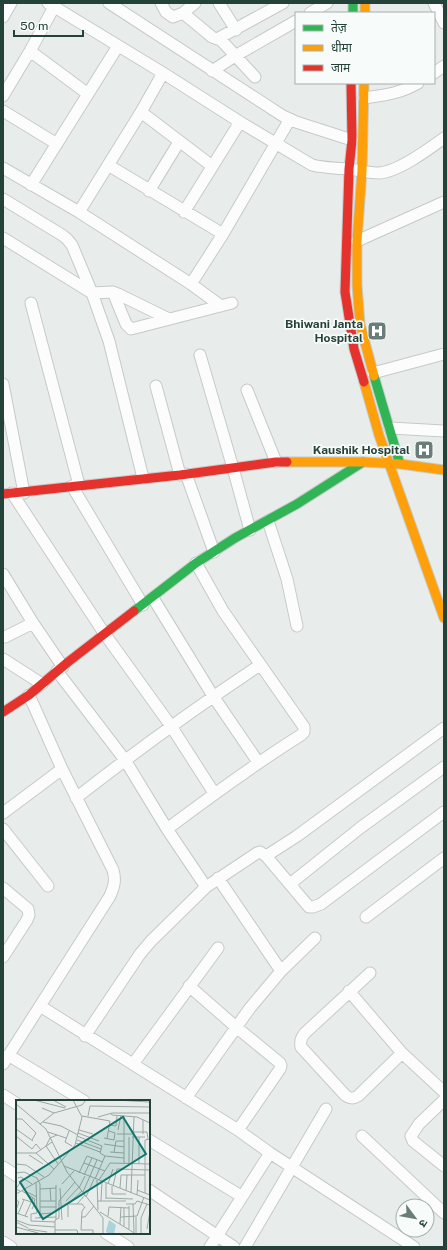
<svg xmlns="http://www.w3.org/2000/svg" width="447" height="1250" font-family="'Public Sans','Noto Sans Devanagari',sans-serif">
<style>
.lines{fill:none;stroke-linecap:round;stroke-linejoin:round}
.street-casing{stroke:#c5cac8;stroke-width:13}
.fast-casing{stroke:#c3cbc8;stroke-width:11}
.slow-casing{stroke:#c3cbc8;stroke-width:11}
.jam-casing{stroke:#c3cbc8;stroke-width:11}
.street{stroke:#fcfcfc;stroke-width:11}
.fast{stroke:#30b455;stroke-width:9}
.slow{stroke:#ff9f0a;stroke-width:9}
.jam{stroke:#e5322d;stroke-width:9}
.labels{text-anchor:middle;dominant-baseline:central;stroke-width:3.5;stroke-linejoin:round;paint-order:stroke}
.poi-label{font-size:12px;font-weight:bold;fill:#24423a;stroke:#f7fbf9;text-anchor:end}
.inset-road{fill:none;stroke:#9aa9a4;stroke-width:1}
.view{fill:#0f766e;fill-opacity:0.15;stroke:#0f766e;stroke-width:2}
.inset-edge{fill:none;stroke:#24423a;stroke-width:2}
</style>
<rect width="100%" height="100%" fill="#e8edeb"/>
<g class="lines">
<g class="street-casing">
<path id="street" d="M48,3L163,73L240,122L312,165C324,168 336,168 349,169C359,170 369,173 379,173C398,172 429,149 444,138
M109,3L283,116L296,122L352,140
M161,3L166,12L173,17L183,13L195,3
M219,3L236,30
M434,3L444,23
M183,13L212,37L217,39L283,3
M310,13L327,3
M3,17L11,3
M220,39L255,77
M30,51L88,94
M212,71L235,56L296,21
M434,73L444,66
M3,96L30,51L54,7
M364,98C384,95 399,94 418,83
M3,111L57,144
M141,112L212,166
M108,165L223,234
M3,168L79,212L191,284L221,306
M31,185L118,46
M149,191L179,142
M3,199L62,235L67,239L72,245L92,293L109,341L143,478
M79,212L141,112L163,73
M184,212L240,122
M3,238L92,293L113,292L118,294L169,319
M357,241L444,202
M191,284L223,234L290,119
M113,292L126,324L131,329L232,303
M31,303L79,485
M200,355L233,468L250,530
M373,373L444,354
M3,384L24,493
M156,386L180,475
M247,390L276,462
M390,428L444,431
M186,474L214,552
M72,486L143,605
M12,493L104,633L171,726L214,793
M268,521L287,579L297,626
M3,574L33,623L63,667
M153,598L213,696L258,762
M5,637L33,623
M3,659L42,684
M57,671L125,760L167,829L206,887L257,853L260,852L266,856L309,907H313L321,904L444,812
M76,798C136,751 197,707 260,665
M3,813L62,769
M3,829L48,886
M167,829C211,796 255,764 301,735L304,732V727L223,611L196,563
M266,856L297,836L444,728
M218,878L281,971
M290,884L360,828L444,767
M3,888L28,909L29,915L27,920L3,957
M366,917L444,858
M370,973L305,1033C301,1038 300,1041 301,1047L345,1095C350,1099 353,1099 358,1096L402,1053
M189,986L236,1027L280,1063L281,1066L280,1069L238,1130
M349,991L402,1053L444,1092
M40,1006L238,1130L270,1153L414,1247
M85,1036L140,954L151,941L206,887
M8,1055L84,1101
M3,1064L110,896C114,887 116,880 113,870L62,769L29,695
M133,1064L218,948
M3,1095L17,1104
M186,1098L250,1008L281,971L315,938
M444,1100L419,1124L411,1136L413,1141L444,1166
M362,1136L444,1213
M149,1140L241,1196
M3,1167L17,1176
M149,1190L234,1247
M106,1233L128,1247
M3,1242L11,1247
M210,1247L270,1153
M245,1247L326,1109"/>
</g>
<g class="fast-casing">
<path id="fast" d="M353,3V13
M374,376L399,461
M134,611L196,563L235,538L297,504L363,462"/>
</g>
<g class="slow-casing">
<path id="slow" d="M365,3V13
M364,83L362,171L357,241V285L360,324L374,376
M364,382L379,435L444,618
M287,462H363L400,464L444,470"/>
</g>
<g class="jam-casing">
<path id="jam" d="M351,83L352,140L349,169L345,292L354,349L364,382
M3,494L180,475L276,462H287
M3,712L29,695L68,662L134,611"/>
</g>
<use href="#street" class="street"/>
<use href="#fast" class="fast"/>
<use href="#slow" class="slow"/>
<use href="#jam" class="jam"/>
</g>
<defs>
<g id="hospital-square" transform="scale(1)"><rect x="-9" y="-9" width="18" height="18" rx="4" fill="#697e78" stroke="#f7fbf9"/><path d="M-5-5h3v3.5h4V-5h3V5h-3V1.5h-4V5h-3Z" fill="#fff"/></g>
</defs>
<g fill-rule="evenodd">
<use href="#hospital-square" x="377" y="331"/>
<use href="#hospital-square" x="424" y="450"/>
</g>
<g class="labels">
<g class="poi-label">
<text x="363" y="324">Bhiwani Janta<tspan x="363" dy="14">Hospital</tspan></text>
<text x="410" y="450">Kaushik Hospital</text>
</g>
</g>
<g transform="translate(16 1100)">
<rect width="134" height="134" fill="#e8edeb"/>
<path d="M93,120L100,125L98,134H92L90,131Z" fill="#a9d4db"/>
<path class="inset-road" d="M18,0L49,8M37,0L50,7M99,0L133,2M0,4L30,29L51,72L87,118V134M26,8L38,13M94,13L96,15L121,17L134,23M66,16L94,21L91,39M72,16L74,6L134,7M82,17L96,13H134M0,19H6L20,33L16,40M27,22L45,26L62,35M24,24L38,13L66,5L70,0M94,25L100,26L101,16M0,29L17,41M63,30L77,34M102,30L105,15M53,31L49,42L56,46M32,32L50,38M118,32H131L132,39M62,33L83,41M101,34H118M127,34V20M41,35L34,38L30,46L42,64M0,36L16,49L20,44L25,50M61,36L86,46L84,53L89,56L79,79M113,37V63M116,37H129M88,38L98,40L99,33L93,31M61,40L85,49M60,43L84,52M88,44L108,47M94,52L108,53M98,52L100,41H108M0,53H20L36,42M20,53L38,69M13,55L27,64M89,56L108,58M68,63L89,71M108,63V16M0,64L10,65L28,77M123,64V37M48,66L134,100M0,73L8,72L21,78L24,84V118M63,73L71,56L87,62M68,75L76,58M2,78L5,77L16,84M81,80L82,110M83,80L94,63L134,64M20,82L21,113L15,114V121L39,122M46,84L58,71M92,84L97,69M96,86V94H110M97,86L101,69L134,70M34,88L35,101M44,88L46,120M63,88L69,76M104,88L105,75H129M24,89L40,88M121,90L134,95M4,91L0,89L7,78M6,91L19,99L18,103M9,91L21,97M110,91L111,75M67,92L81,60M115,93L118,17M129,93V40L134,39M0,94L33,75L59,45L66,17L57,0M121,95L122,80M70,97L78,79M90,98L117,99M6,99L19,103L16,109M90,99V83M0,100L3,102L0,110M24,101H40M50,101L63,87M81,101H110M85,101L86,82M53,104H66L69,108M61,104L69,95M110,104H119L121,101L134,105M117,104L118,132M113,106V129M24,107H40M69,107L66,111L65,130H77V134M84,112L120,134M0,113L12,117M2,114L8,100M24,114L36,113M9,116L17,98M92,116L93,107L113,108M52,117V104L66,91M65,117H69L78,106M105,117L121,116L128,97M120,117V133M19,118L40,117M40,119V85M0,120L13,125L39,127M0,122L12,128M104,124L105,107M108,126V108M0,127L22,133M12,129L31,132M131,129L134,111M39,130H61L62,134M39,134V120L43,118V101L59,82M125,134V118L131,104"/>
<path class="view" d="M107,17L130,54L27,119L4,82Z"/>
<rect width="134" height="134" class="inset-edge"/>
</g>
<rect width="447" height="1250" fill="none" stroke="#24423a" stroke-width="8"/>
<rect x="295" y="12" width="140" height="72" fill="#f7fbf9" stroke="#a3b1ad"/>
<rect x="303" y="25" width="20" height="6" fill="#30b455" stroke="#a3b1ad"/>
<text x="331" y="32" font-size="12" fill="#24423a">तेज़</text>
<rect x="303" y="45" width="20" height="6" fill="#ff9f0a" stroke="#a3b1ad"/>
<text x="331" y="52" font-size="12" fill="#24423a">धीमा</text>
<rect x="303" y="65" width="20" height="6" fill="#e5322d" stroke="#a3b1ad"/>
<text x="331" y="72" font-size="12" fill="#24423a">जाम</text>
<g transform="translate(415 1218) rotate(122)"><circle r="19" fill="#f7fbf9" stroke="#a3b1ad"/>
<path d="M0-3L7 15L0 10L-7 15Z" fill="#697e78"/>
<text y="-6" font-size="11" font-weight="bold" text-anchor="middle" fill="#24423a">उ</text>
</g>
<path d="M14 30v6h69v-6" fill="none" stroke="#24423a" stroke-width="2"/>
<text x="20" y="30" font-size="12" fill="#24423a" stroke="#f7fbf9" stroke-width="3" paint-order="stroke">50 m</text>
</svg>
